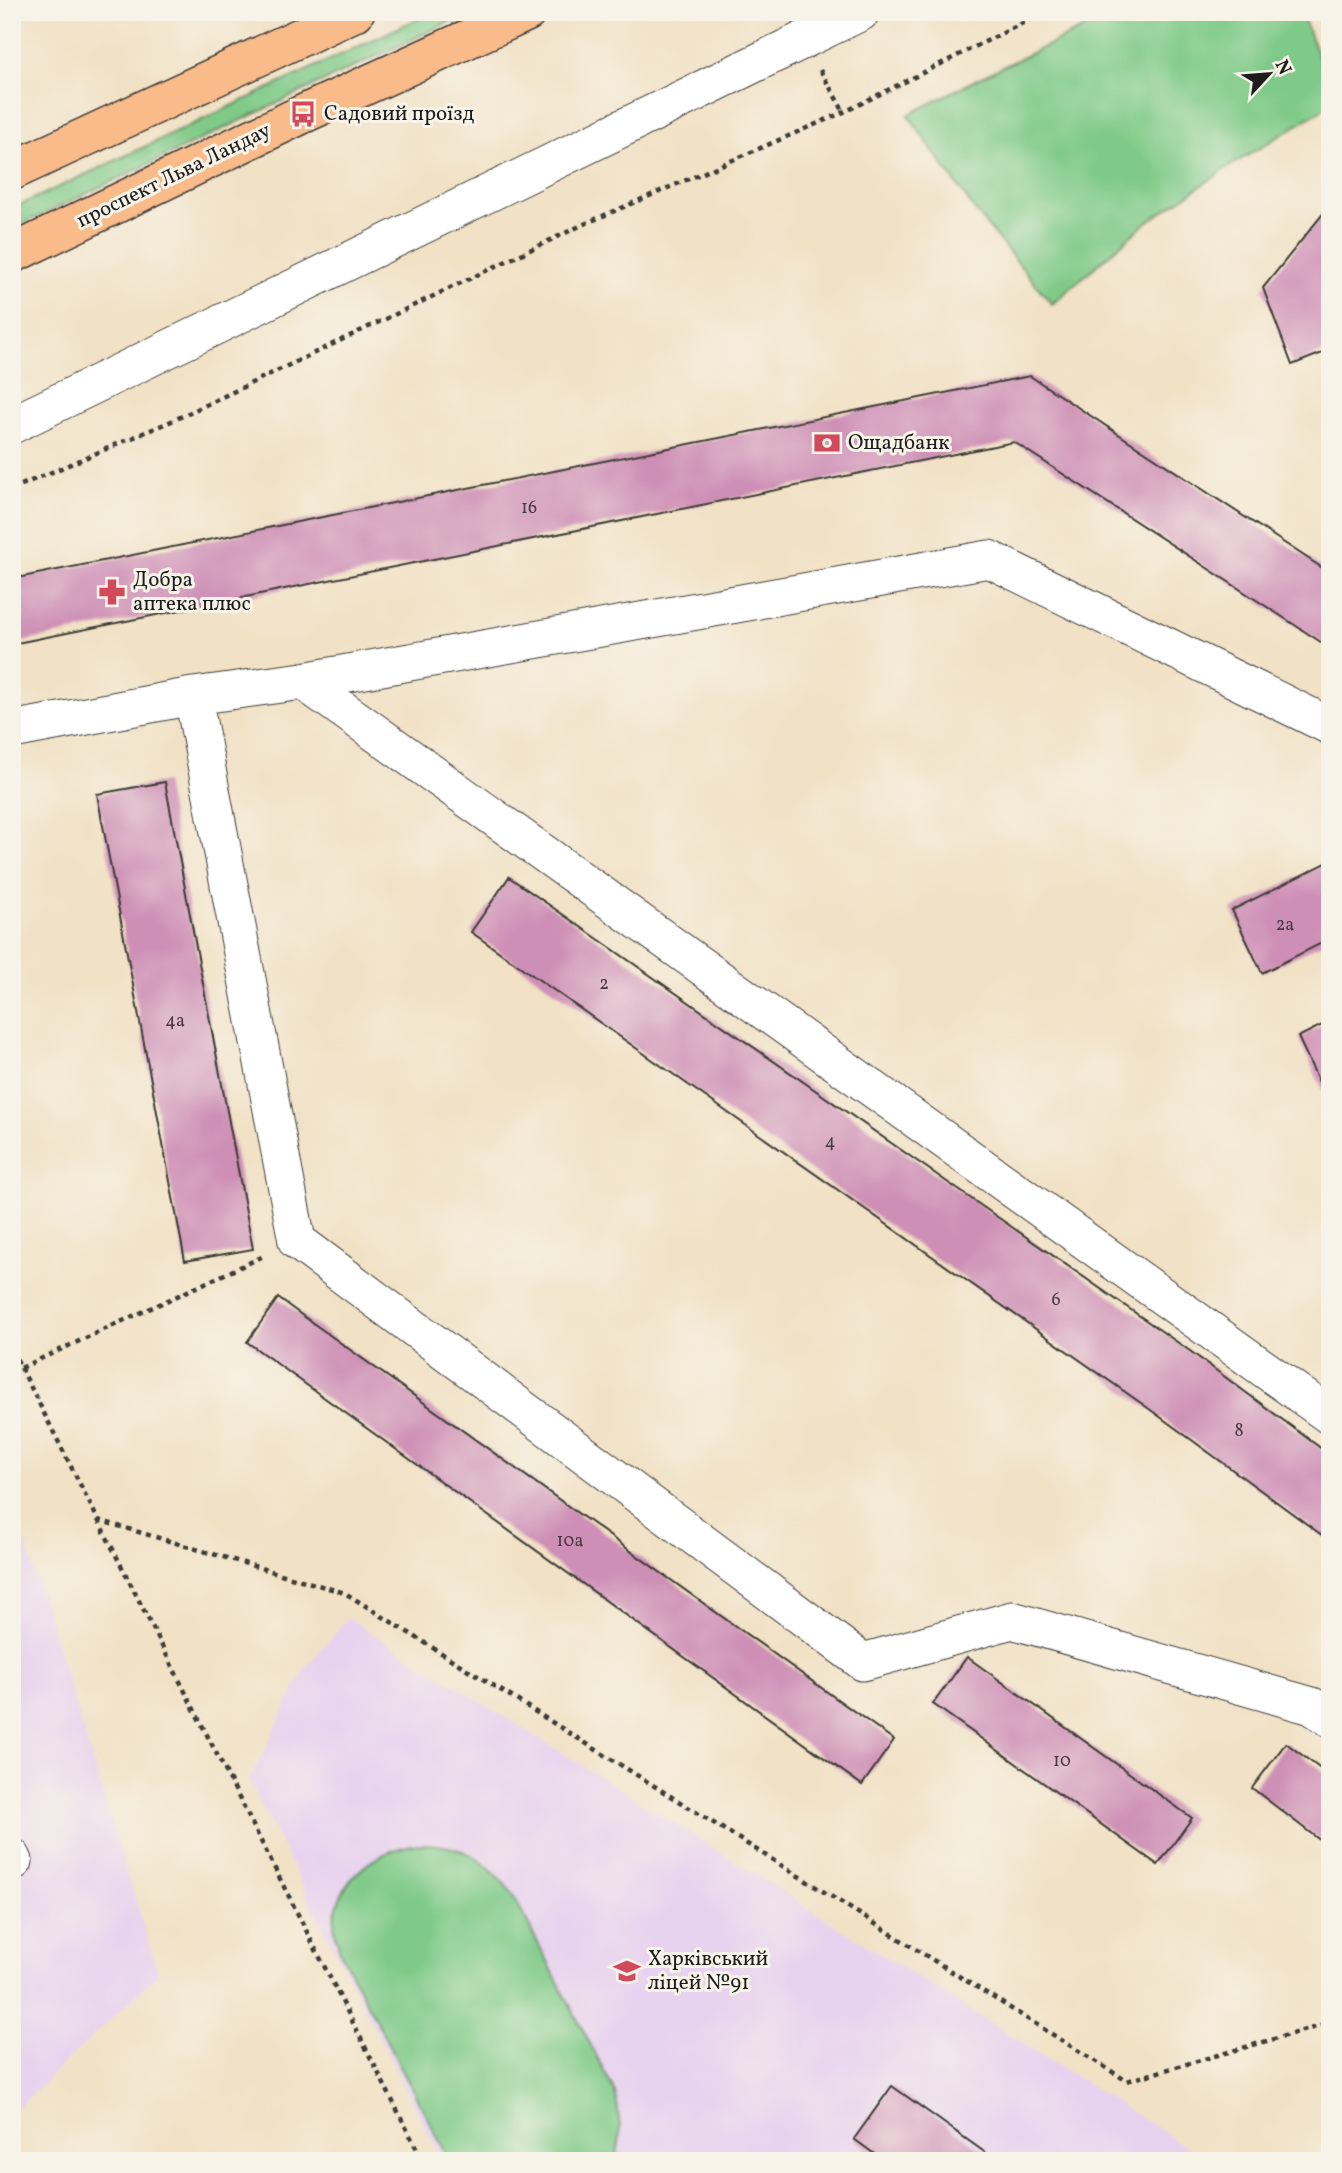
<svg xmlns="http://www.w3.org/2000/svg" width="1342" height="2173" font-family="Vollkorn,serif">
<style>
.built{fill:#e7d2ef}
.green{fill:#7fca88;stroke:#4e7352;stroke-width:2}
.building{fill:#ce8fb6}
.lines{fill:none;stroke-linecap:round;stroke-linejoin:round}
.minor-casing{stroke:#3c3a35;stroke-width:39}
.major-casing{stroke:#3c3a35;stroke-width:41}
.path{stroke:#3c3a35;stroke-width:4.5;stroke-dasharray:5 5;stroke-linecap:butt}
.minor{stroke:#fff;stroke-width:37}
.major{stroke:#fabb8b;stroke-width:38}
.labels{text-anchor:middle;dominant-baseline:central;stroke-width:6;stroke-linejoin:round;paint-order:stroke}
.number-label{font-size:18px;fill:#483942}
.poi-label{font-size:21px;fill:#1c1c1c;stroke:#f7f3e8;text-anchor:start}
.street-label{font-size:21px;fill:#1c1c1c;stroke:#f7f3e8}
</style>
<rect width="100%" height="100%" fill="#f7f3e8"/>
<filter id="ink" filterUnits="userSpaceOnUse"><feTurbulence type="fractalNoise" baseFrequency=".0143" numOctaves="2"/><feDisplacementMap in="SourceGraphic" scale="14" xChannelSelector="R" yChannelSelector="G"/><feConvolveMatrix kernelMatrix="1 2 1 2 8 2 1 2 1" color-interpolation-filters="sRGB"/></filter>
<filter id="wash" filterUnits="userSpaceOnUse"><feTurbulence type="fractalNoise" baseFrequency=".00686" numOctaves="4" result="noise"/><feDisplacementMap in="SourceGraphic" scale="28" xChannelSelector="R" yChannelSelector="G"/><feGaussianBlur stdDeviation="1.57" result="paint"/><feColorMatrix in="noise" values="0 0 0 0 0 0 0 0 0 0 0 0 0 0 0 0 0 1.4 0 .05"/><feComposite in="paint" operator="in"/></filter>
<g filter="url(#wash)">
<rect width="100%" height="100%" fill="#f1e1c5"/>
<path class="built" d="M12,1499L158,1974L12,2113Z
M348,1618L1209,2161H442L249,1781L306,1667Z"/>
<path class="green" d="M432,12H470L12,229V209Z
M1118,12H1301L1330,88V105L1232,165L1147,222L1052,304L979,216L908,115L979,78Z
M419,1844C465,1844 484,1859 512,1893L615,2092C619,2116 624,2138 614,2161H450L340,1952C338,1942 333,1929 334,1920C340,1876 378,1849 419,1844Z"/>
<g id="blocks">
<path class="building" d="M1330,205V350L1292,365L1263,288Z
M1030,376L1330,573V648L1014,442L12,644V579Z
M165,782L253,1249L185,1261L97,794Z
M1330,861V939L1262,973L1232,910Z
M509,877L1190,1351L1330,1455V1541L1148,1408L471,932Z
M1330,1021V1095L1326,1097L1298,1037Z
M278,1298L894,1740L862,1785L247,1342Z
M967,1657L1192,1818L1158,1865L933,1704Z
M1286,1743L1330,1776V1848L1252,1788Z
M892,2086L997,2161H884L854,2139Z"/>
</g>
</g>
<g filter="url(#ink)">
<use href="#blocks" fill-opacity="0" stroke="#3c3a35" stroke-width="2"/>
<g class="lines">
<g class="minor-casing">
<path id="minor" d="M12,425L861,12
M303,681L1330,1416
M193,696L297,1241L863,1662L1012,1620L1312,1706L1330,1718
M12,730L193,696L303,681L989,559L1330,726
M12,1857L14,1861"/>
</g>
<g class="major-casing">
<path id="major" d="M12,171L355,12
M12,254L303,114L527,12"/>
</g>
<path class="path" d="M820,70L844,112
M12,489L174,420L582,225L844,112L1045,12
M12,1350L423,2161
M12,1372L266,1255
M98,1520L345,1593L1127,2081L1330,2023"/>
<use href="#minor" class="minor"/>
<use href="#major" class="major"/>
</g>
</g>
<defs>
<g id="bus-bare" transform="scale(2.1)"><path d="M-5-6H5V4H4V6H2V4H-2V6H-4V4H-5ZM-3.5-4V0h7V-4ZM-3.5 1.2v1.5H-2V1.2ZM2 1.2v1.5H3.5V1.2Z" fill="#d1495b" stroke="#f7f3e8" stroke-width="2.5" paint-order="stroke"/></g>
<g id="bank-bare" transform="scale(2.1)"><path d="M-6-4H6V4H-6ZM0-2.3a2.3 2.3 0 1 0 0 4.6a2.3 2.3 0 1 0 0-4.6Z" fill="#d1495b" stroke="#f7f3e8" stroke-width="2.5" paint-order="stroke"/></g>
<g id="pharmacy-bare" transform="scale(2.1)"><path d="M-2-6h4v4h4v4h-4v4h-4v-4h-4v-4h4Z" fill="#d1495b" stroke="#f7f3e8" stroke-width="2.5" paint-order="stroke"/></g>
<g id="school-bare" transform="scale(2.1)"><path d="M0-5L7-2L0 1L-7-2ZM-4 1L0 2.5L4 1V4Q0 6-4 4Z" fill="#d1495b" stroke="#f7f3e8" stroke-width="2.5" paint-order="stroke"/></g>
</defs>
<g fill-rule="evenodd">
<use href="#bus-bare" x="303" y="114"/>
<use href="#bank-bare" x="827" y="443"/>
<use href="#pharmacy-bare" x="112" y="592"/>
<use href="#school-bare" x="627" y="1971"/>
</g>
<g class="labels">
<g class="number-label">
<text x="529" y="508">16</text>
<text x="1285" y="925">2а</text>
<text x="604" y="984">2</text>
<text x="175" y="1021">4а</text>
<text x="830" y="1142">4</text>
<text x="1056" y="1300">6</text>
<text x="1239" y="1431">8</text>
<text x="570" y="1541">10а</text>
<text x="1062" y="1761">10</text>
</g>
<g class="poi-label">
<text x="324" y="114">Садовий проїзд</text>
<text x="848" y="443">Ощадбанк</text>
<text x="133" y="580">Добра<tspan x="133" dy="24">аптека плюс</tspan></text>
<text x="648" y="1959">Харківський<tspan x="648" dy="24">ліцей №91</tspan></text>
</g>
<g class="street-label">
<text transform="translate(174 176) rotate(-26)">проспект Льва Ландау</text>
</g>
</g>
<rect width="1342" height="2173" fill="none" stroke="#f7f3e8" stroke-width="42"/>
<g transform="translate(1269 74) rotate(64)" stroke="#f7f3e8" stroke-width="5" paint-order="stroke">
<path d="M0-5L12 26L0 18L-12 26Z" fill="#1c1c1c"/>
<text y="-10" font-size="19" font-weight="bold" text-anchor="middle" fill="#1c1c1c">N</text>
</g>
</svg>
